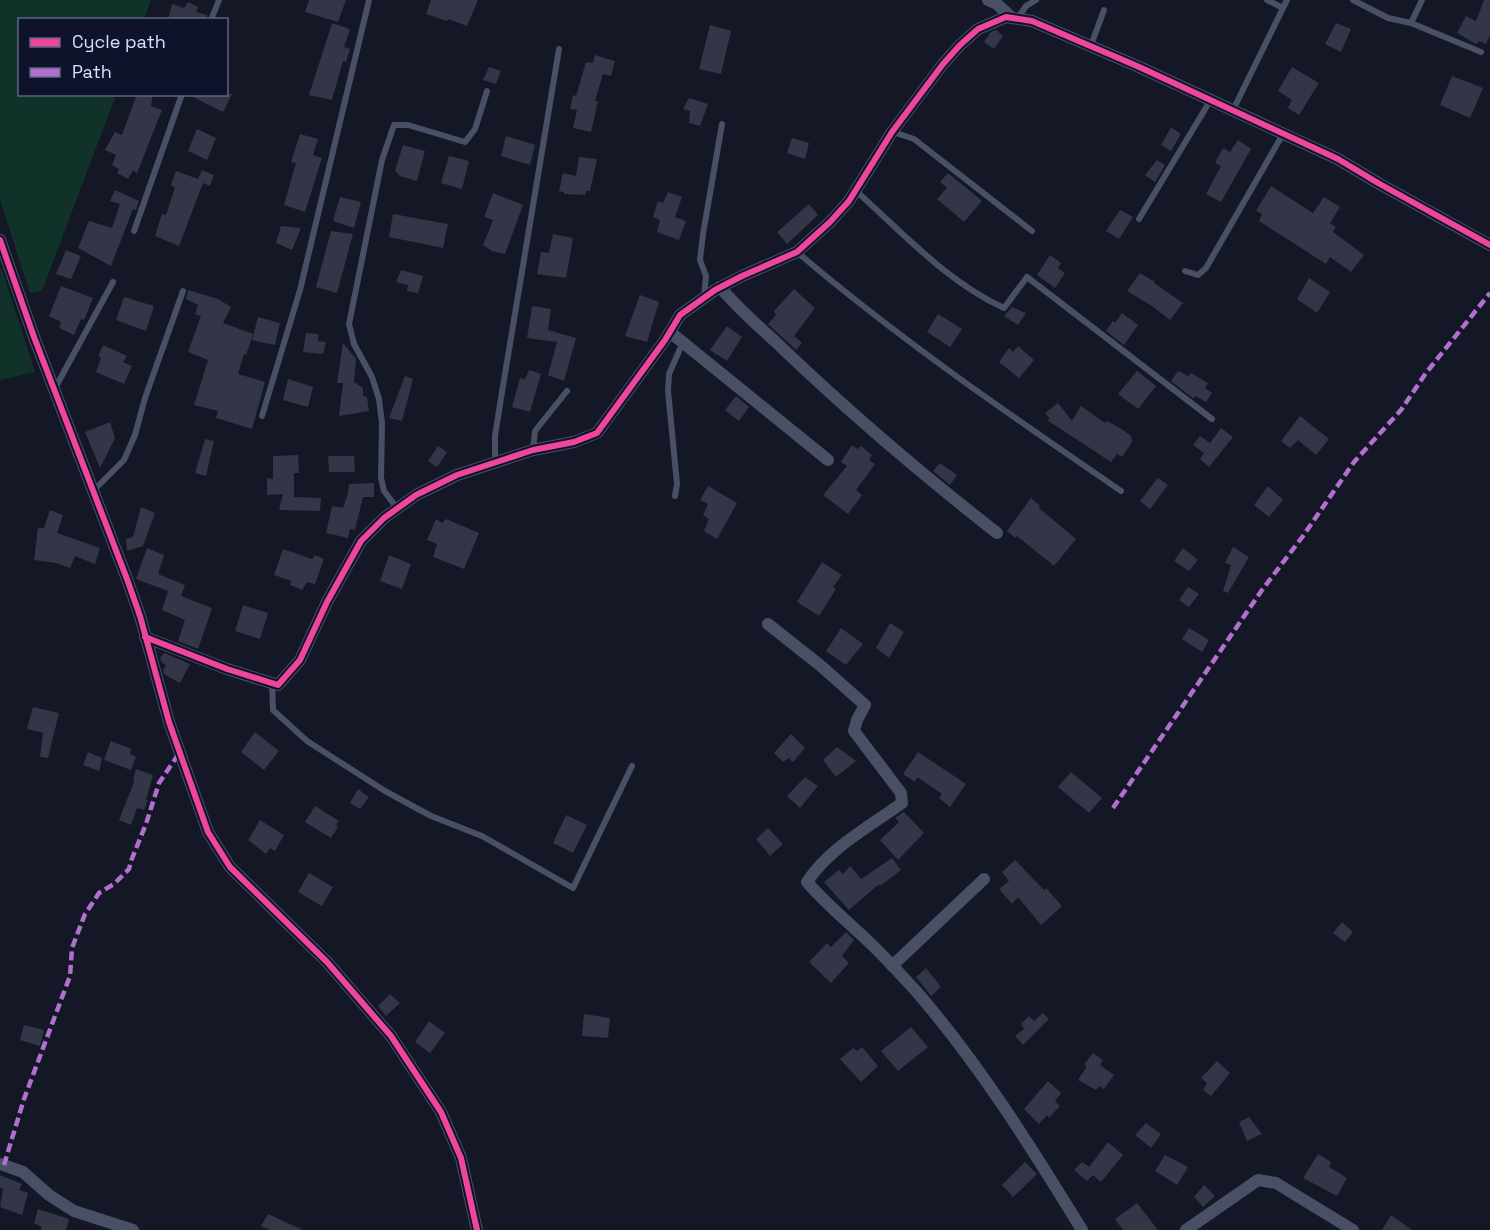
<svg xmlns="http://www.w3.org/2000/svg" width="1490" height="1230" font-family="'Space Grotesk',sans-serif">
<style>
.green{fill:#113229}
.building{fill:#323646}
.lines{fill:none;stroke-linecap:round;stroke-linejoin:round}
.lane{stroke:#495066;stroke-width:6}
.street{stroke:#495066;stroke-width:12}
.quiet{stroke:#b36fd0;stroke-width:4.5;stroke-dasharray:9 4.5;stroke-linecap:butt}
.cycleway-casing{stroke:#0e122b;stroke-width:10}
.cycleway{stroke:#ed469a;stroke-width:6}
</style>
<rect width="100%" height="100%" fill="#141725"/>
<path class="green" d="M0,0H151L144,19L20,20V94L116,95L42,291L30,293L0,200Z
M0,269H2L35,372L0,380Z"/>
<path class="building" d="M309,0H346L338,22L305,12Z
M431,0H478L467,26L448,19L447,21L426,14Z
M1484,0H1490V35L1486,44L1479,41L1476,44L1457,33L1466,16L1476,21Z
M188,2L198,7L196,12L207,15L206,20H168L172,4L184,8Z
M332,23L350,29L344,47L350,49L346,62L343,61L332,100L309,95Z
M1336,23L1351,29L1341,52L1325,44Z
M710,25L731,31L721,74L699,69Z
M996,30L1003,36L994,49L984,42L991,32Z
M595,55L615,61L611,76L603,74L595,101H598L591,132L573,128L577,110L570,109L573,95L576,96L586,62L593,63Z
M489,67L501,71L496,84L483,80Z
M1292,67L1319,83L1299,115L1288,108L1292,100L1278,91Z
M1452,76L1483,88L1470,118L1440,105Z
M137,94H153L151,106L162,110L137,173L133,170L128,179L117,173L119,169L112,165L116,155L105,150L115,132L122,135Z
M187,94H232L223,112Z
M689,98L708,104L700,126L689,123L690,111L683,109Z
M1171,127L1181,134L1171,151L1161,145Z
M197,129L216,138L207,160L188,151Z
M300,134L318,139L313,155L322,158L305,212L284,205L296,163L291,162Z
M506,136L535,145L530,165L501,156Z
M792,138L809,143L805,159L787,153Z
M1238,140L1251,149L1221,202L1206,194L1221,166L1215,163L1223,148L1230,152Z
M403,145L425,151L417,181L400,176L395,171Z
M449,156L469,161L462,189L441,183Z
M579,157L597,159L590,191H586L585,195L564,194V192L559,191L563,173L576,176Z
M1157,160L1165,165L1155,182L1145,175Z
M202,170L214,175L210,186L203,183L179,246L155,236L162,214L166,215L175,188L171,185L176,171L198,179Z
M948,173L982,201L964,222L937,199L947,188L940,182Z
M1271,186L1313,213L1324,197L1340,207L1330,223L1336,227L1333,232L1364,255L1351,272L1330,257L1326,264L1259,221L1262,214L1256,211Z
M115,190L139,201L136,210L133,209L111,266L78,248L89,221L112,228L120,204L110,201Z
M668,192L682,197L675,217L686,221L679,240L657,232L660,220L653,217L658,201L663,203Z
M493,193L523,205L505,254L492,251L483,245L493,220L484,217Z
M340,197L361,202L354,228L333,221Z
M809,204L818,215L787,244L777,232Z
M1120,210L1133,217L1119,239L1106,231Z
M393,214L448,224L443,248L389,237Z
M281,226L301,228L292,250L276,243Z
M331,231L353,234L337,293L316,287Z
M553,234L573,238L566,278L537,274L541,252L549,253Z
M66,250L81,256L71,279L56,274Z
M1050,255L1061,263L1058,268L1065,273L1055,288L1037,275Z
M401,270L423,276L418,293L407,291L408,285L396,282Z
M1140,273L1155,282L1154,283L1183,303L1170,320L1152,306L1127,291Z
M1309,278L1330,292L1317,313L1297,299Z
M61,286L93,298L84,320L81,319L74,335L59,328L61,322L49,316Z
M794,289L815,308L794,336L802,343L796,350L768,324L776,315L774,311Z
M188,290L218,299L231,307L223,323L253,334L246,355L244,354L238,374L265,382L252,429L216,418L218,411L194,405L208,360L188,352L201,316L195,314L198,305L186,299Z
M640,295L659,302L647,342L625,336Z
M124,297L154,306L146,331L116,320Z
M532,306L551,309L548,330L576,338L564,381L548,375L557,342L527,338Z
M1012,307L1026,313L1018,325L1004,316Z
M1122,313L1138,325L1124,345L1106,331L1113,321L1115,323Z
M938,314L962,329L950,347L927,332Z
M258,317L280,323L275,345L252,340Z
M727,326L742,337L727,361L710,350Z
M306,333L318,334V341L326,342L323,354L303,352Z
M343,343L356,359L354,382L363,388V396L367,397L369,411L339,416L343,383H337Z
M103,345L127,356L123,362L132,366L124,384L96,372L101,358L98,356Z
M1018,346L1034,360L1019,378L999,362L1009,348L1013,352Z
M529,370L541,374L530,412L512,407L520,378L525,379Z
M1137,371L1156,386L1138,409L1118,394Z
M1178,371L1188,376L1191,373L1208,383L1205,388L1212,393L1206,402L1195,396L1194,399L1171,381Z
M405,376L413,379L402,421L389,418Z
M288,379L313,387L308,407L283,400Z
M736,396L749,407L739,421L725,410Z
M1058,403L1072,421L1081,406L1105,423L1107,421L1123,430L1131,436L1132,442L1122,457L1117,454L1111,462L1047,420L1050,419L1045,413Z
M1300,416L1329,439L1316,455L1298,440L1290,448L1281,441Z
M110,422L115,438L100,468L85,432Z
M1221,428L1233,437L1209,467L1200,459L1204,453L1193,445L1200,436L1210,443Z
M205,439L214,441L206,476L195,473Z
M852,445L857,449L861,446L872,455L869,460L875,464L856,490L862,495L848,514L823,495L847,466L841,462Z
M438,446L447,452L437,467L428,461Z
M298,455L299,473H294V497L321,498L320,511L279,510L283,494L267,495V478L273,479V456Z
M328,456H354L355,472H329Z
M940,463L957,475L950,485L933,471Z
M1158,478L1168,485L1150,509L1140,501Z
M374,483V497H363L355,530L350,529L348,538L326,533L332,506L343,508L348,493L349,484Z
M708,486L737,503L717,539L704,531L709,519L703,515L708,504L700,500Z
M1268,486L1283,500L1269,517L1254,505Z
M1031,498L1040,506L1039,508L1076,539L1054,566L1017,536L1015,538L1007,531Z
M141,507L155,513L143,546L127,551L126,539L133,537Z
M50,510L63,515L57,533L100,548L95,564L75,556L70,568L56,563L34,560L38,528H44Z
M436,519L442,523L446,519L479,533L464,569L433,557L437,544L427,540Z
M1233,547L1249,557L1228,593L1223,591L1231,565L1225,563Z
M147,548L164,555L158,574L185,585L181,596L212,608L198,649L178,641L185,620L162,610L168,591L136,579Z
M1183,548L1198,560L1189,571L1174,561Z
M283,549L312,559L315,555L324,559L315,584L307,582L302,590L290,585L291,581L274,575Z
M389,555L411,564L402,589L380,581Z
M822,562L842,575L833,587L836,589L819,616L797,602Z
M1188,587L1199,594L1189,607L1179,600Z
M243,605L268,613L260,639L235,631Z
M890,623L904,632L889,658L876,648Z
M841,628L863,644L846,665L826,651Z
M1189,628L1209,640L1202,652L1182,639Z
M164,653L190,664L180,683L164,674L163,670L166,665L162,663L160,658Z
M33,707L59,713L48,758L40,757L43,733L27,729Z
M255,732L279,751L264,770L241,752Z
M791,734L805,748L793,762L789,758L783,762L774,753Z
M111,741L131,749L130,754L136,757L131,770L104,760Z
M837,747L856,761L836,777L823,760Z
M88,752L102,758L99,771L83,765Z
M918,752L966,784L950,807L939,798L942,794L917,777L915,782L903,774Z
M136,769L153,775L146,800H148L144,810L137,808L131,825L119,820L134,782L133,781Z
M1071,772L1102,798L1089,813L1058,787Z
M805,777L818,786L800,808L787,796Z
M358,789L369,797L360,809L350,803Z
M315,806L339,821L336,825L338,827L331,838L305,822Z
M904,812L924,833L898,860L880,840L899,822L895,818Z
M566,815L587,825L573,853L553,843Z
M260,820L284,835L275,851L270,848L266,854L248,840Z
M768,828L783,844L770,856L756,839Z
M892,858L901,870L880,886L879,884L849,910L824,882L839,870L843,874L850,866L861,879Z
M1015,860L1044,890L1046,888L1062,906L1041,925L1018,897L1012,904L999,889L1009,881L1002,872Z
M309,873L333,887L322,906L298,892Z
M1342,922L1353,932L1345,942L1333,933Z
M846,932L854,940L842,956L849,963L831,983L809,962L827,943L831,947Z
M926,968L941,987L931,996L916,977Z
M390,994L400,1003L386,1016L378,1006Z
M1043,1013L1049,1019L1023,1045L1015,1036L1024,1029L1021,1024L1029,1016L1034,1021Z
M584,1014L610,1018L608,1038L582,1036Z
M429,1021L445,1033L430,1053L415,1042Z
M24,1025L44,1030L40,1046L20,1040Z
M911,1027L928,1047L898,1071L881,1051Z
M862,1047L878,1066L861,1082L840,1059L853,1048L857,1051Z
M1093,1053L1103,1060L1100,1065L1114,1075L1104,1089L1099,1086L1096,1090L1078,1080L1086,1068L1085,1063Z
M1217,1061L1230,1073L1211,1096L1203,1090L1207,1083L1201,1078Z
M1048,1081L1061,1093L1055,1101L1060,1106L1049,1118L1047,1115L1039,1124L1024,1109Z
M1249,1117L1262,1134L1247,1141L1239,1122Z
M1146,1123L1161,1134L1151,1148L1135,1135Z
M1108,1142L1123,1155L1101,1182L1093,1175L1087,1181L1074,1170L1082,1162L1089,1167Z
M1318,1154L1331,1162L1329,1167L1347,1178L1337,1196L1303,1178Z
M1165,1155L1188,1167L1177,1185L1155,1171Z
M1025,1162L1037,1174L1013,1197L1002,1185Z
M0,1175L22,1184L19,1190L28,1193L22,1215L0,1207L3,1189L0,1188Z
M1204,1185L1215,1196L1203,1207L1194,1197Z
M1137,1203L1158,1230H1123L1115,1219Z
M38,1209L69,1219L66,1230H41L42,1227L34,1223Z
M268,1214L303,1230H270L261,1226Z
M1391,1215L1412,1230H1382Z"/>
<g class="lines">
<path class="lane" d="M1267,0L1283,8
M1353,0L1388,18L1411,23L1481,52
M1018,18L1026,6L1036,0
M211,20L219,0
M1411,23L1422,0
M1091,45L1104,10
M1233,110L1287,0
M893,132L914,139L1032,231
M856,191C902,232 947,282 1004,308L1027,277L1212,419
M1139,219L1210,101
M134,231L182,94
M797,252C899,339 1010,415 1121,491
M1185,271L1198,275L1206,268L1283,134
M704,297L706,276L700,260L703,234L722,124
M54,390L113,282
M262,416L300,290L369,0
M533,450L535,431L567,391
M495,462V436L501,398L559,49
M94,490L124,460L135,435L145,398L183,291
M675,496L677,484L668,391L669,374L683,342
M397,508L384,491L381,478L382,423L379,399L372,377L354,344L349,324L382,160L394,125H408L465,142L475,129L487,91
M272,683L273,710L307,741L385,791L431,816L482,836L573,888L632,766"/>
<path class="street" d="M988,0L997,4L1012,18
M0,240L34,337L127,579L140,616L169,722L208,832L230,867L327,962L391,1036L441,1112L461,1158L477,1230
M720,287C739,310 761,328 782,348C850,413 923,475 997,533
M670,332L828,460
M768,624L821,666L865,705L857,720L854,731L901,793L902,803C869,827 829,848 807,882C826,904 848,922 869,942C885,957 901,975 916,991C980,1065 1031,1147 1082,1230
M145,637L227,669L278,685L300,660L327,602L361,541L384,518L416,495L457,475L533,450L574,442L597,433L665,340L680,315L715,290L742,276L797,252L830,222L849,201L892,132L943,64L960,45L978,29L1006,17L1032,21L1137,66L1338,159L1378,183L1490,245
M892,966L984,879
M0,1164L23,1172L49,1195L74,1211L133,1230
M1186,1230L1258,1180L1276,1183L1353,1230"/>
<path class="quiet" d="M1113,808L1262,590L1303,536L1354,462L1401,410L1426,373L1490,293
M4,1165L24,1099L70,976L72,948L85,914L99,893L114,884L129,869L131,861L146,824L159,783L180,752"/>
<g class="cycleway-casing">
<path id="cycleway" d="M0,240L34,337L127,579L140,616L169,722L208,832L230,867L327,962L391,1036L441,1112L461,1158L477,1230
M145,637L227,669L278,685L300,660L327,602L361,541L384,518L416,495L457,475L533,450L574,442L597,433L665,340L680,315L715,290L742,276L797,252L830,222L849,201L892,132L943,64L960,45L978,29L1006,17L1032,21L1137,66L1338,159L1378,183L1490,245"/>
</g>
<use href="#cycleway" class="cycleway"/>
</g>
<rect x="18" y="18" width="210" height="78" fill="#0e122b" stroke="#5f6480" stroke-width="1.5"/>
<rect x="30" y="38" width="30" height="9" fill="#ed469a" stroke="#5f6480" stroke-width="1.5"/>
<text x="72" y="48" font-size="18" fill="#d9e0ff">Cycle path</text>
<rect x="30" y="68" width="30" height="9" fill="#b36fd0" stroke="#5f6480" stroke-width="1.5"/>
<text x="72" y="78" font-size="18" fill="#d9e0ff">Path</text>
</svg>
